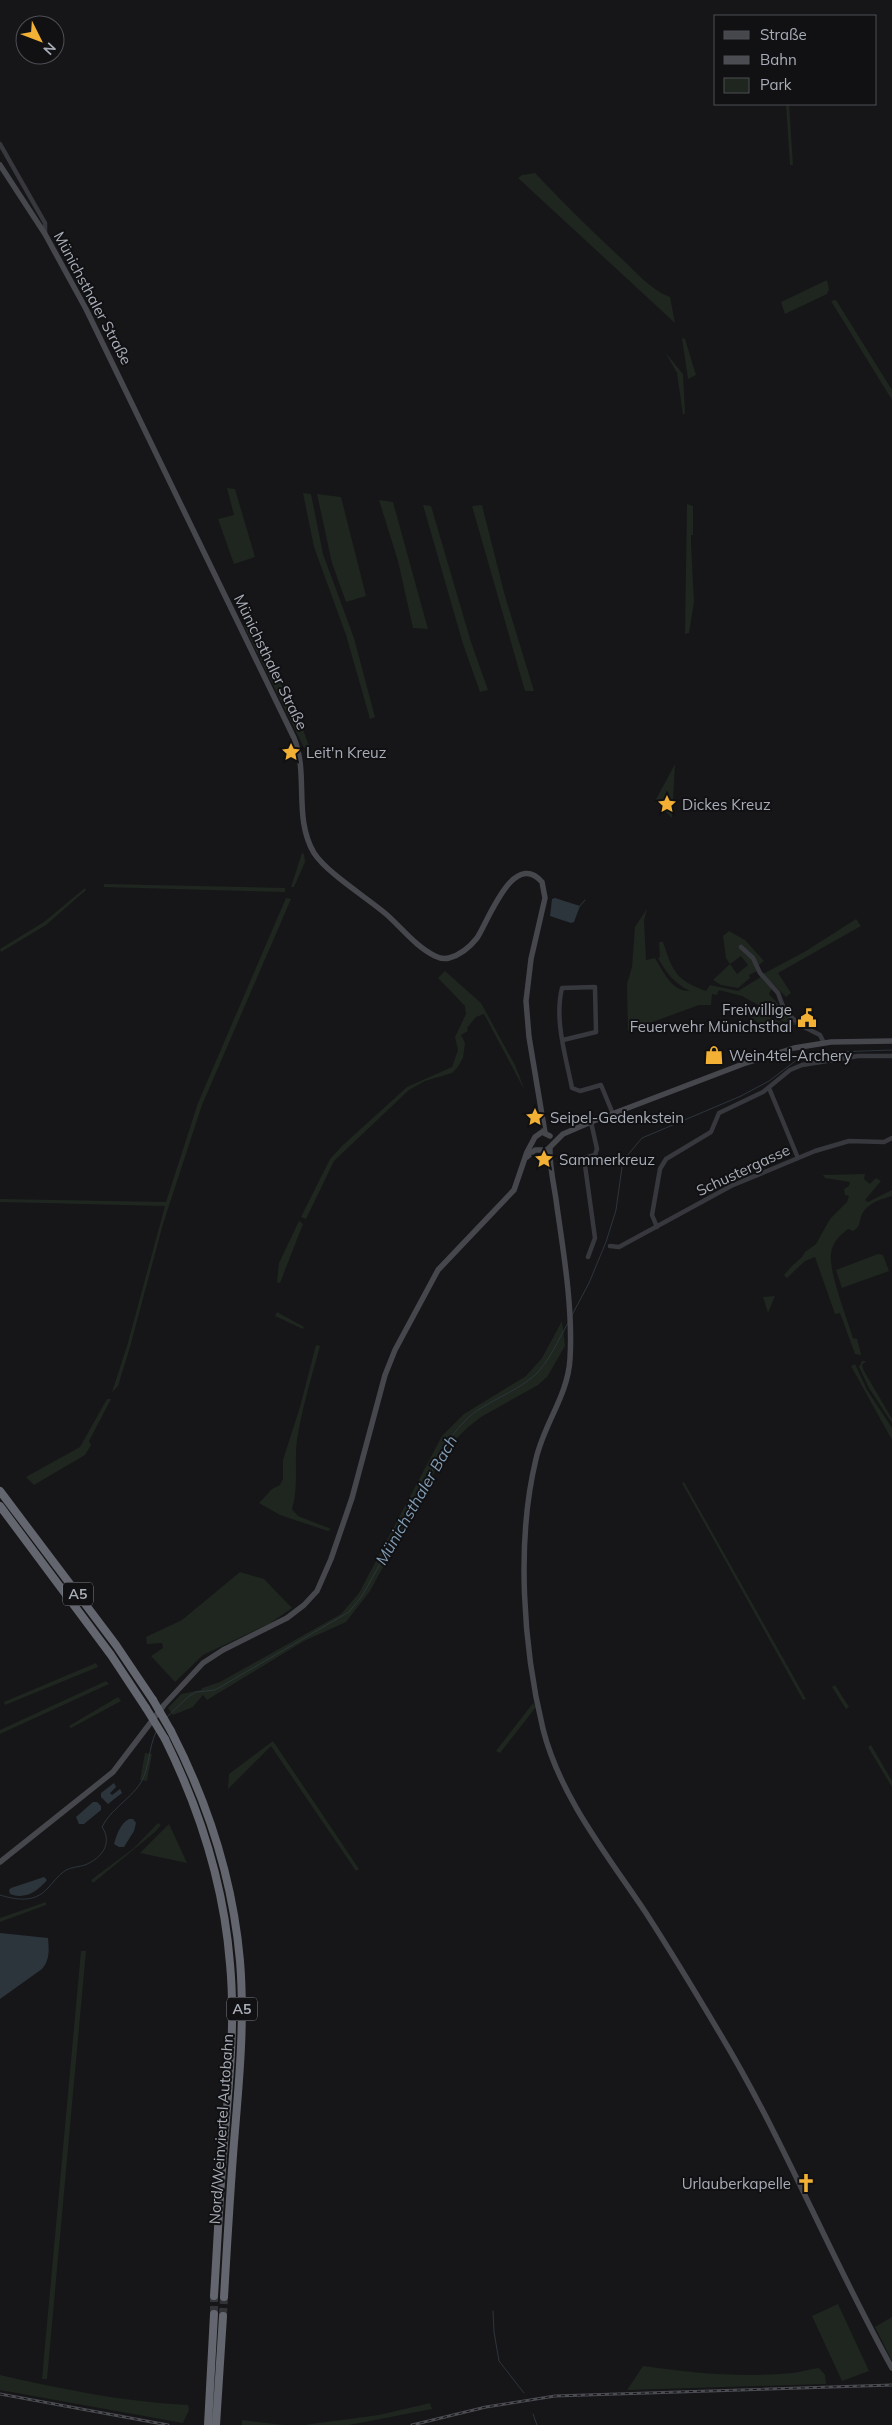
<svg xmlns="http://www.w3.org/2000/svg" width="892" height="2425" font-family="Mulish,sans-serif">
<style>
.green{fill:#1e261f;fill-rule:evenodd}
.water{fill:#2c353c}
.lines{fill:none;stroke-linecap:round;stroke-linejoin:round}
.stream{stroke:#2c353c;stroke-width:1}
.highway-tunnel{stroke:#333438;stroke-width:8;stroke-dasharray:8 4;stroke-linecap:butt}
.street{stroke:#37383d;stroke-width:4.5}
.secondary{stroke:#45474d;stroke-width:5.5}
.highway{stroke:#63666e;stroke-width:8}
.rail-casing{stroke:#4a4c52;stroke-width:3}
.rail{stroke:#111113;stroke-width:1;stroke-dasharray:4;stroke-linecap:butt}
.highway-bridge{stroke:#63666e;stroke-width:8}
.labels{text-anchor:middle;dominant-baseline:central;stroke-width:4;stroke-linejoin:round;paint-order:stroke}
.shield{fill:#111113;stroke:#7b7e86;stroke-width:1}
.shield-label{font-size:14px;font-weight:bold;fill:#a8adb8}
.street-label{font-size:15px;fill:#a8adb8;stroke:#111113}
.poi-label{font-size:15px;fill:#a8adb8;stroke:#111113;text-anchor:start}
.water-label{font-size:16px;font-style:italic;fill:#7f9bb3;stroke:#111113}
</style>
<rect width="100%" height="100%" fill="#161618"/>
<path class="green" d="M786,104H789L793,165H790Z
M535,173C563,203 592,231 622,259C637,273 651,290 670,297L675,323L518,178L522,175Z
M827,280L829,289L827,294L785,314L781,302Z
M836,300L892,390V400L831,301Z
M682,338L685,339L696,375L688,379Z
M665,352L683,374L685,413L683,415L677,373Z
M227,488L235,489L255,557L234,564L218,519L234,515Z
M303,493L311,494L323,554L354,638L375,717L370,719L346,635L314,547Z
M317,494L341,497L366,596L346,602L332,563Z
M379,500L393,502L428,629L413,628L398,561Z
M687,504L693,506V535H691V544L694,602L689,633L685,634Z
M423,505L431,506L471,642L488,690L480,692L463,644Z
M482,505L505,596L534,691H525L472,506Z
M256,623L284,690L288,688L290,694L309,746L304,748L244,626Z
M675,764L672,818L655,801Z
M302,853L304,854L305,862L294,887H291Z
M104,884L285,888V892L104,887Z
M85,888L86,890L46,925L1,952L0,949L44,922Z
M286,898L291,899L202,1105L163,1224L130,1347L118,1386L112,1392L127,1346L165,1206L0,1202V1199L166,1202L198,1103Z
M647,909L644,920L646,960L655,958C663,971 672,992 690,991C674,983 667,974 658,958L660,957L659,942H663C673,972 676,980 706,991L710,985L738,991L761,977L772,988L769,994L797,1025H791L760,1011L762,1007L742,996L719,990L717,995L712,994L711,1005H699L628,1031L627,984L632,967L635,927Z
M856,919L861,926L778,973L791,993L786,997L763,974L806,951Z
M729,931L745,940L764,961L756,967L757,971L749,975L750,978L738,988L721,985L713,980L730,964L726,958L723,936ZM741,956L748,965L737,974L730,964Z
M445,971L481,1003L515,1065L525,1091L484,1014L476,1017L467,1028L468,1031L461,1035L465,1043L463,1058L457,1068L452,1073L425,1081L409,1090L334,1161L306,1219L301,1217L330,1159L342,1146L407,1087L452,1067L458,1050L455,1037L466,1014L465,1006L438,978Z
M743,1008L775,1019L794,1029C783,1029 772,1029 762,1025C754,1021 750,1015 741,1012Z
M865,1174L864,1179L870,1184L876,1178L881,1181L865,1200L868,1202L892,1190V1196C881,1199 865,1204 861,1217C859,1223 860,1227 853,1231L848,1229C839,1236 832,1243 831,1254C829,1273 847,1318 853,1338L857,1339L861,1354L860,1355L855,1354L840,1313L835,1314L815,1257L805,1261L787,1278L784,1275L792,1266L802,1257L805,1252L816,1244L830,1219L847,1202L849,1196L845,1195L844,1189L849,1186L850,1182L825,1178L823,1175Z
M299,1221L303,1224L280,1283L277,1282L279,1263Z
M878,1254L883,1255L889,1271L842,1288L836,1270Z
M775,1296L768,1313L763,1297Z
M277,1312L304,1327L303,1329L275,1316Z
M562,1321L565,1346L547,1377L538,1385L481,1417L467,1428L450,1445L441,1460L370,1591L346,1622L304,1641L207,1700L203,1695L193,1707L173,1715L168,1708L181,1694L201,1690L202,1688L220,1682L341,1614L359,1593L442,1436L464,1414L526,1376L542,1358Z
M316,1345L320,1346C312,1376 302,1408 297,1440C294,1463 299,1486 292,1509L298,1516L331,1529L328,1531L280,1515L259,1503L272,1489L280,1485L283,1479V1460L300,1407Z
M862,1361H866L862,1365L864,1371L892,1419V1423L869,1388L859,1367Z
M855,1364L867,1390L892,1428V1440L851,1366Z
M107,1399H111L89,1441L91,1445L85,1455L34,1485L26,1477L80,1447Z
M684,1482L806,1699L803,1700L682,1483Z
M240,1572L264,1579L292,1608L269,1624L203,1655L175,1682L151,1656L163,1648L162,1643L147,1644L146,1637L182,1620Z
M96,1663L98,1667L5,1705L4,1702Z
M106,1681L109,1684L0,1734V1730Z
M835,1685L849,1707L846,1709L832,1687Z
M118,1697L121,1701L71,1728L69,1726Z
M533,1703L536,1707L500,1753L496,1751Z
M273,1741L359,1869L356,1871L271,1746L228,1789L229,1774Z
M871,1745L892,1781V1787L868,1747Z
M145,1753L152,1754L147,1781L140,1780Z
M158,1823L161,1825L155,1832L93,1883L91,1880L134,1848Z
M169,1824L187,1863L140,1853Z
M46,1902V1905L0,1922V1918Z
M81,1951H86L47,2379H42Z
M838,2304L869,2371L842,2381L812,2316Z
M892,2317V2361L875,2327Z
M643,2366C693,2373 742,2378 792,2373C801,2372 810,2369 819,2368L825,2375L826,2384L627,2390Z
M0,2375C61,2389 125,2402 188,2405L189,2410L183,2423L0,2390Z
M430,2403L432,2409L349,2425H304L379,2415Z
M242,2420L284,2425H242Z"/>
<path class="water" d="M555,898L580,906L574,922L571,923L550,916L552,899Z
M114,1783L116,1787L110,1793L112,1795L120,1789L122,1793L108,1804L101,1797V1793Z
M93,1802H97L101,1806V1810L84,1824H79L76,1817Z
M129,1819H133L136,1823L134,1831L124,1847H119L114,1844C117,1834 120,1824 129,1819Z
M44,1877L47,1880C38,1891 25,1900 10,1894L9,1890L11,1888Z
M0,1933L48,1938C49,1949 50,1960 42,1969L0,1999Z"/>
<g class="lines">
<path class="stream" d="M579,907L585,900
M572,1315L589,1283L606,1242L616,1210L622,1167L626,1157L642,1138L741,1096L769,1081L798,1059L836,1052L892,1050
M167,1717L189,1696L196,1692L215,1690L349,1612L362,1596L451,1437C460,1426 469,1415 481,1408C499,1397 519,1389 535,1375C549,1362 558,1340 568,1323
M0,1895C16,1900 34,1903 47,1889C53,1883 58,1875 66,1870C72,1867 79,1867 85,1865C102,1858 113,1843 102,1827C110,1810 129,1800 140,1784C150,1768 148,1749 156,1732
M493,2311L494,2332L499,2361L524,2393
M533,2414L537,2425"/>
<path class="highway-tunnel" d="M214,2314V2296
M223,2316L224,2297"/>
<path class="street" d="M0,144L45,223V233
M741,947L753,958L760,973L778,993L785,1012L802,1026L820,1035L824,1043
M563,1040L596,1032L595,987L562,988C554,1020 566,1057 572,1088L580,1091L601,1085L613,1114
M769,1088L798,1158
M657,1227L652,1215L660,1169L666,1159L711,1132L719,1113L763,1092L790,1070L802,1065L858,1056H892
M610,1246L619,1247L731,1186L815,1151L849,1141L884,1142L892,1138
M588,1257L595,1238L584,1158L595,1155L597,1149L591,1122"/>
<path class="secondary" d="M0,165L45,234L86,309L294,738C309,774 293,818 314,853C327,873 366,897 386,914C401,927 416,947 435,956C439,958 445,959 449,958C460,955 470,947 477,938C488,922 513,849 542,882L545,898L531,959L526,1001L529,1037L545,1133
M550,1148C549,1167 555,1188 557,1207C564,1255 573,1310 570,1359C568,1395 544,1424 536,1459C516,1541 523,1647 543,1729C560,1797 608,1856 646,1913C675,1958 702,2003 729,2049C789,2152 834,2264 892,2368
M527,1157L535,1150H547L563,1134L591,1122L743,1064L794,1048L831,1042L892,1041
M0,1862L113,1772L164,1705L203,1663L223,1650L287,1618L304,1605L317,1591L331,1559L352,1498L385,1375L395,1350L438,1270L514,1190L527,1152L535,1137L542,1132L550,1136"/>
<path class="highway" d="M0,1491L116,1645L153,1700
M0,1506L111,1655L146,1708
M171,1731C208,1803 233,1881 240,1961C245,2022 239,2082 234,2142C230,2194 227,2245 224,2297
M165,1739C200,1810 224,1885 230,1964C236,2028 228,2092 223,2156C219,2203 217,2250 214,2296
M208,2425L214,2314
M216,2425L223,2316"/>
<g class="rail-casing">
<path id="rail" d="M0,2394L168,2425
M412,2425L486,2407L555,2396L892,2385"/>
</g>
<use href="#rail" class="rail"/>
<path class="highway-bridge" d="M153,1700L171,1731
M146,1708L165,1739"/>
</g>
<defs>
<g id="sight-bare" transform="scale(1.5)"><path d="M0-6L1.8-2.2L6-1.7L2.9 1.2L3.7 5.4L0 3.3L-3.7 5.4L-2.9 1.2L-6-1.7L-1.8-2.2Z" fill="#f2b134" stroke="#111113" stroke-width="2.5" paint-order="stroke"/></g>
<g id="civic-bare" transform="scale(1.5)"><path d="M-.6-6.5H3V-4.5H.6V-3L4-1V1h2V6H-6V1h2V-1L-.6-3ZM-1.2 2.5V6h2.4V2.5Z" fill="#f2b134" stroke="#111113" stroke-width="2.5" paint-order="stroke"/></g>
<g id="shop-bare" transform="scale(1.5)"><path d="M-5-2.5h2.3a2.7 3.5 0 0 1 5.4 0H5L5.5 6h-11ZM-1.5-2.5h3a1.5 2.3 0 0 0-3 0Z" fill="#f2b134" stroke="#111113" stroke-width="2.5" paint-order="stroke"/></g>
<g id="church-bare" transform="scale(1.5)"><path d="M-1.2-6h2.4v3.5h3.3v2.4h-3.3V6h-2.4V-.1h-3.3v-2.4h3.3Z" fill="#f2b134" stroke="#111113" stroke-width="2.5" paint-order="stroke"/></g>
</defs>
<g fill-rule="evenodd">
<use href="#sight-bare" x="291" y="752"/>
<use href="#sight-bare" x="667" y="804"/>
<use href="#civic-bare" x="807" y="1018"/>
<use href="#shop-bare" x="714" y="1055"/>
<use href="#sight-bare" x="535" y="1117"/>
<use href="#sight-bare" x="544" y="1159"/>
<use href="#church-bare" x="806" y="2183"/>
</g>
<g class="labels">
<g class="shield">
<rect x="63" y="1582.5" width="30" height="23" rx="4"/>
<rect x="227" y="1997.5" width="30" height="23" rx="4"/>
</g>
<g class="shield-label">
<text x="78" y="1594">A5</text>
<text x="242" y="2009">A5</text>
</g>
<g class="street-label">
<text transform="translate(93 298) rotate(62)">Münichsthaler Straße</text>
<text transform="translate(271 662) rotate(64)">Münichsthaler Straße</text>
<text transform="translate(743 1170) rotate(-25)">Schustergasse</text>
<text transform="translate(221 2129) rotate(-86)">Nord/Weinviertel Autobahn</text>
</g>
<g class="poi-label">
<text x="306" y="752">Leit'n Kreuz</text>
<text x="682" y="804">Dickes Kreuz</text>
<text x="792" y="1009" text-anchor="end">Freiwillige<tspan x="792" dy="17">Feuerwehr Münichsthal</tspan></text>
<text x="729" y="1055">Wein4tel-Archery</text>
<text x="550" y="1117">Seipel-Gedenkstein</text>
<text x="559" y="1159">Sammerkreuz</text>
<text x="791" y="2183" text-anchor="end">Urlauberkapelle</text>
</g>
<g class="water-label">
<text transform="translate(416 1500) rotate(-60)">Münichsthaler Bach</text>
</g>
</g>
<rect x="714" y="15" width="162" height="90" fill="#111113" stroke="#4d4f55"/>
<rect x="724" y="31" width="25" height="8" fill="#45474d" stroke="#4d4f55"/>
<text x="760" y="40" font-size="15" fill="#a8adb8">Straße</text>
<rect x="724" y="56" width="25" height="8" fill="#4a4c52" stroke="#4d4f55"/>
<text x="760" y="65" font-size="15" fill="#a8adb8">Bahn</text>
<rect x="724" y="78" width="25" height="15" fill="#1e261f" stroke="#4d4f55"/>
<text x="760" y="90" font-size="15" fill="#a8adb8">Park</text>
<g transform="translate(40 40) rotate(132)"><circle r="24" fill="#111113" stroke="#4d4f55"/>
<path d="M0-4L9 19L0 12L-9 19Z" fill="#f2b134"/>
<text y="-8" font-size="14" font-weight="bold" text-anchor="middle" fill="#a8adb8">N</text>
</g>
</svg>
